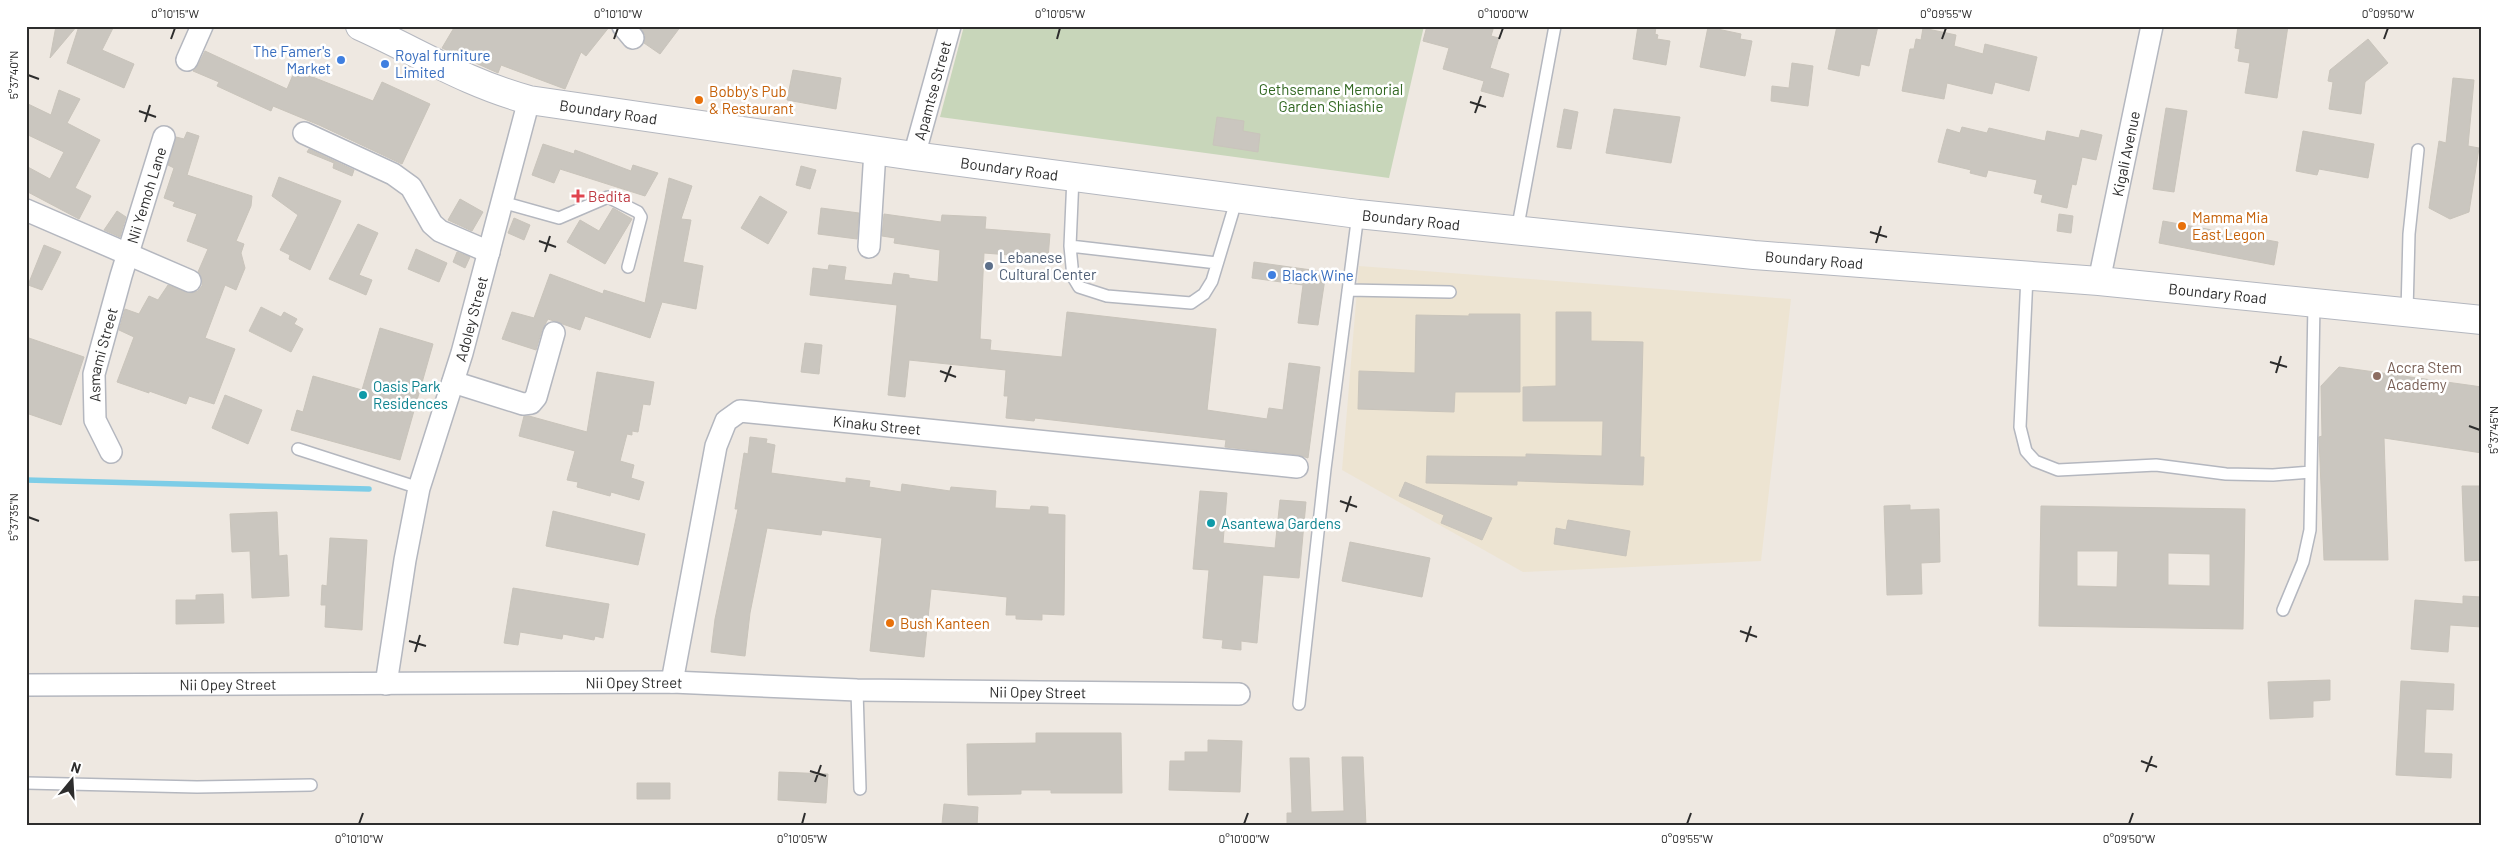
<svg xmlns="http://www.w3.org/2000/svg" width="2508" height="852" font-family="Barlow,sans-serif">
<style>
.education{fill:#ede4d2}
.cemetery{fill:#c8d6ba}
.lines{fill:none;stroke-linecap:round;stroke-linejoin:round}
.stream{stroke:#7dcde7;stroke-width:5.5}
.building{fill:#cac6bf;stroke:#c9c4bb;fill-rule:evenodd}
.service-casing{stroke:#b4b7bf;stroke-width:14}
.minor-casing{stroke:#b4b7bf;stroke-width:24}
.secondary-casing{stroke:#b4b7bf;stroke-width:30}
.service{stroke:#fff;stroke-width:11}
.minor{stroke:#fff;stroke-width:21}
.secondary{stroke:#fff;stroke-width:28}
.ticks{fill:none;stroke:#2d2d2d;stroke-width:2}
.shop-dot{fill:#3f7fe0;stroke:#fff;stroke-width:2}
.food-dot{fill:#e8710a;stroke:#fff;stroke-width:2}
.health-dot{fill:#e0444e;stroke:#fff;stroke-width:2}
.service-dot{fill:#5c6f8a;stroke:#fff;stroke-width:2}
.education-dot{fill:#8d6e63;stroke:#fff;stroke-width:2}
.culture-dot{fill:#0f9aa8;stroke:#fff;stroke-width:2}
.labels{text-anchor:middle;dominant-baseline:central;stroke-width:5;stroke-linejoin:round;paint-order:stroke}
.shop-label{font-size:15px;fill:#366cbe;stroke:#fff;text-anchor:start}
.park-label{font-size:15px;fill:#316721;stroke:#fff}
.food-label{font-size:15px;fill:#c56008;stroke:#fff;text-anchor:start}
.street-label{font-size:15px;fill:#2d2d2d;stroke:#fff}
.health-label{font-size:15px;fill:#be3a42;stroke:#fff;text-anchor:start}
.service-label{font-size:15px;fill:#4e5e75;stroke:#fff;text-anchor:start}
.education-label{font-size:15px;fill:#785e54;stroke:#fff;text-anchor:start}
.culture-label{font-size:15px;fill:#0d838f;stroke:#fff;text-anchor:start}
.neatline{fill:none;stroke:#2d2d2d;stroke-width:2}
.ticks-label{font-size:12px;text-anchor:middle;fill:#2d2d2d}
</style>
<rect width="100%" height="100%" fill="#eee8e1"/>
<path class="education" d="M1359,266L1791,299L1761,561L1523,572L1342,470Z"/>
<path class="cemetery" d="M964,26H1424L1389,178L940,117Z"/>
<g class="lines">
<path class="stream" d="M26,480L369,489"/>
</g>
<path class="building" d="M56,26H77L50,58Z
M79,26H114L102,50L134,64L124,88L67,63Z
M455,26H610L586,56L581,52L565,89L501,65L498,73L442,48Z
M639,26H681L660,54L644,43L645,35Z
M1427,26H1494L1491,36L1499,38L1490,68L1509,74L1503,97L1481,91L1484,81L1443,69L1449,48L1423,41Z
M1638,26H1656L1655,34L1658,35L1657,39L1670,41L1666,65L1633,59Z
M1837,26H1878L1869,66L1861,64L1859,76L1828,69Z
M2238,26H2288L2277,98L2245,93L2250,63L2238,61L2240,49L2235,48Z
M1708,27L1741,34L1740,39L1752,41L1745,76L1700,67Z
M1923,28L1956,35L1954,46L1983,54L1985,44L2037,57L2029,91L1995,82L1992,94L1947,83L1944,99L1902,91L1910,49H1914L1916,39L1921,40Z
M2368,39L2388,63L2365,82L2361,114L2329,109L2333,82L2328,81L2330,70Z
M205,51L287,89L295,70L373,101L382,82L430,104L402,164L319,125L273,106L271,111L217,86L219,82L193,71L198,65Z
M1792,63L1813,66L1808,106L1771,101L1772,86L1789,88Z
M793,70L841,78L836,109L787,100Z
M2453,78L2474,80L2468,146L2479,148L2469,212L2450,219L2429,208L2439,141L2446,143Z
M59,90L80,99L67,123L100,140L75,188L91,196L79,219L26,191V166L50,179L64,152L26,134V103L51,115Z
M2166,108L2187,111L2174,192L2153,189Z
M1564,109L1578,112L1571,149L1557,147Z
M1614,109L1680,117L1671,163L1606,153Z
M1217,117L1244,121L1243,131L1260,134L1258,152L1213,145Z
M1962,127L1987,133L1989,128L2045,141L2047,131L2079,138L2081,130L2102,135L2096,160L2082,157L2076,185L2072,184L2067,208L2041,202L2043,195L2034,193L2037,180L1988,170L1986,177L1970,173L1971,170L1938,162L1947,129L1960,133Z
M2303,131L2374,144L2368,178L2319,169L2317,175L2296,171Z
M187,132L199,136L187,175L252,196L251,206L236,241L244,244L241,253L245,268L236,290L225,285L205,338L235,349L214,404L189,396L186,404L149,391V393L117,382L134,337L119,330L125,309L139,314L149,296L158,300L168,285L191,293L198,291L202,286V279L198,272L208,249L187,241L197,214L173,206L175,202L164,198L174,168L168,165L176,137L184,139Z
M543,144L574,154L575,150L631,171L633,165L658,173L645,196L560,169L554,183L532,175Z
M309,149L354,170L352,176L333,168L334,163L307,152Z
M801,166L816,170L810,189L796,185Z
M279,177L341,201L310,270L289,259L290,255L280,250L298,215L272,196Z
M669,178L692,186L681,219L691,220L683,262L703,266L696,309L662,302L650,338L585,316L580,330L548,319L542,330L536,350L502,339L512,312L534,318L550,274L603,294L604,290L645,303Z
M760,196L787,212L768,244L741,228Z
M460,199L483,212L472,231L448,220Z
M613,208L632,219L605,264L567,242L580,220L599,231Z
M821,208L859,213L857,239L818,234Z
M117,211L126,217L120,237L104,230Z
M884,214L941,222L942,215L986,217L985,229L1050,234L1048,258L984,253L980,339L991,340L990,350L1062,357L1067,312L1216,329L1207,410L1267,419L1269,408L1283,410L1289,363L1320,367L1308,458L1298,455L1225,447L1226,440L1035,418L1034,421L1006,418L1008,396H1004L1006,370L909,360L905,397L888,395L897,305L810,295L813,268L828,270L829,265L846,267L844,280L892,285L894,273L909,275V278L938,282L940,250L894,243L895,238L882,236Z
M2059,214L2073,216L2071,233L2057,231Z
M514,218L530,225L524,240L508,233Z
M2163,221L2278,242L2274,265L2159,243Z
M358,224L378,233L359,275L372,280L366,295L329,279Z
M44,245L61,252L42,290L28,285Z
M416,249L447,263L439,282L408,269Z
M457,252L470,257L465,268L453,262Z
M1254,262L1326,272L1318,325L1298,323L1303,285L1252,278Z
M261,307L281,317L284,312L297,319L294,324L303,329L291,352L249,331Z
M1556,312H1591V341L1643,342L1640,457H1644L1643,485L1517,481V485L1426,483L1427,456L1526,457V454L1602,456L1603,421H1523V387L1556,386Z
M1469,314H1520V392H1455L1454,412L1358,409L1359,371L1415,373L1416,315L1469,316Z
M380,328L433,344L400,460L291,430L297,410L303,412L313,376L362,390Z
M26,337L84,357L61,425L26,413Z
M805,343L822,345L819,374L801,372Z
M2339,367L2482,387V453L2384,438L2388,560H2324L2319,437L2322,436L2321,386Z
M597,372L654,382L650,405L643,404L638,432L632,431V435L627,434L620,461L634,465L631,478L644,482L639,500L611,492L610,496L577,487L578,482L567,480L575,451L519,436L524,416H529L587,432Z
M225,395L262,410L248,444L212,428Z
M750,437L767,439L766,443L775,445L771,473L846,483V478L870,481L869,487L901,492L902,484L950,491L951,487L996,491L995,508L1030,510L1031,506L1048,507V514L1065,515L1064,615L1042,614V620L1016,619V615H1006L1007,597L931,589L924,657L870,651L882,538L822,530L821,535L767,528L750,613L745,656L711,652L715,619L738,509H735L744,453L748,454Z
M1405,482L1492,518L1482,540L1441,523L1444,515L1399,496Z
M2462,486H2482V560L2465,561Z
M1200,491L1227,493L1223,543L1275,548L1280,500L1306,502L1299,578L1263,575L1257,643L1241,641V650L1222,648L1223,640L1203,638L1209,570L1193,569Z
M1910,505V510L1939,509L1940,562L1921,563L1922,594L1887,595L1884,506Z
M2041,506L2245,509L2243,629L2039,626ZM2077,551H2118L2117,587L2077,586ZM2168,553L2210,554V586L2168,585Z
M553,511L645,534L638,565L546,546Z
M277,512L279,556L287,555L289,596L252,598L250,551L232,552L230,514Z
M1568,520L1630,531L1626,556L1554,544L1556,528L1566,530Z
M330,538L367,540L362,630L325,627L326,605H321L322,585L327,586Z
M1350,542L1430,558L1422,597L1342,581Z
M513,588L609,604L603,638L595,636L594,640L563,634L562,639L520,632L518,645L504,643Z
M223,594L224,623L176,624V600H196V595Z
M2463,596L2482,597V627L2450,625L2448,652L2411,649L2415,600L2463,604Z
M2330,680V700L2313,701V717L2270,719L2268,682Z
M2401,681L2454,684L2453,710L2426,709L2424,753L2452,754L2451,778L2396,775Z
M1036,733H1121L1122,793H1051V790H1021V794L968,795L967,744L1036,743Z
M1208,740L1242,741L1240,792L1169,790L1170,761H1185V752H1208Z
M1342,757H1363L1366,826H1287V813H1292L1290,758H1309L1311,812L1344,811Z
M779,772L828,774L826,803L778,800Z
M637,783H670V799H637Z
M944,804L978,807L977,826L942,824Z"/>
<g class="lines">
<g class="service-casing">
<path id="service" d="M1073,177L1070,246L1073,277L1079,287L1107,296L1191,303L1204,294L1212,281L1237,198
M502,202L559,218L608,197L638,212L641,217L628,267
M1517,231L1555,26
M1070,246L1217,263
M2027,276L2020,427L2026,451L2035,461L2058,470L2156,465L2226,474L2273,475L2311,472
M1348,290L1450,292
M2407,312L2409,234L2418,150
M298,449L419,488
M2283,610L2303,562L2310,530L2314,303
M857,690L860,789
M1299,704L1325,469L1358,214
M26,783L197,787L311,785"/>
</g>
<g class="minor-casing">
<g id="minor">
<path d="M623,26L633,38"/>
<path d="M187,60L202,26"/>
<path d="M304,133L393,174L411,187L432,224L440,231L489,252"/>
<path id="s1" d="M914,156L950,26"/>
<path d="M26,210L190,281"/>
<path d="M869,247L875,151"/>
<path id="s2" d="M2099,281L2152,26"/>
<path d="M453,382L523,404L531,403L536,397L554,333"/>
<path id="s3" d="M111,452L95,420L94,374L121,276L164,137"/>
<path id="s4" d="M672,682L716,446L726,421L740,411L1297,467"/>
<path id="s5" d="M386,684L405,560L419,488L462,353L529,100"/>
<path id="s6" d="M26,685L672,682L857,690L1239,694"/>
</g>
</g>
<g class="secondary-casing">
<g id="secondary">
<path id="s7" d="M360,26C418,52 466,83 529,100L914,156L1358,214L1754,255L2099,281L2482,320"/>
</g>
</g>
<use href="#service" class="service"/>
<use href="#minor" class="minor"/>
<use href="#secondary" class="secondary"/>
</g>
<path class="ticks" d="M171,39L175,28M614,39L618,28M1057,39L1060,28M1499,39L1503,28M1942,39L1946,28M2384,39L2388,28M28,75L39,79M1470,102L1486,107M139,111L156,117M1475,113L1481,96M145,122L150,105M1870,232L1887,237M539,241L556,247M1876,243L1881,226M545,252L550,236M2270,362L2287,367M940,371L956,377M2276,373L2281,356M945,382L951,366M2469,426L2480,430M1340,501L1357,507M1346,512L1351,496M28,517L39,521M1740,631L1757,637M409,641L426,646M1746,642L1751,626M415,652L420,635M2141,761L2157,767M810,771L826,776M2146,772L2152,756M815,782L821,765M359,824L363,813M802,824L805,813M1244,824L1248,813M1687,824L1691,813M2129,824L2133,813"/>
<g class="shop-dot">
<circle cx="341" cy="60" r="5"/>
<circle cx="385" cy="64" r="5"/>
<circle cx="1272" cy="275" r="5"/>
</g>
<g class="food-dot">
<circle cx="699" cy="100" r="5"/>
<circle cx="2182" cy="226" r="5"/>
<circle cx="890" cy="623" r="5"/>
</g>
<path class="health-dot" d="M575.5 188.5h5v5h5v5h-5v5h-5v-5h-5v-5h5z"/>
<circle class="service-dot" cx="989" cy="266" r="5"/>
<circle class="education-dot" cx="2377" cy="376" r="5"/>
<g class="culture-dot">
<circle cx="363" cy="395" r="5"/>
<circle cx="1211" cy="523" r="5"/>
</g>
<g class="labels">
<g class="shop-label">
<text x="331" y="51" text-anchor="end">The Famer's<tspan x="331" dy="17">Market</tspan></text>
<text x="395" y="55">Royal furniture<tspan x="395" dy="17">Limited</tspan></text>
<text x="1282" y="275">Black Wine</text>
</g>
<g class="park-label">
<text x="1331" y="89">Gethsemane Memorial<tspan x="1331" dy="17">Garden Shiashie</tspan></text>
</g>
<g class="food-label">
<text x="709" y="91">Bobby's Pub<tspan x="709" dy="17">&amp; Restaurant</tspan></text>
<text x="2192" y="217">Mamma Mia<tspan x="2192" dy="17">East Legon</tspan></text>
<text x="900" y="623">Bush Kanteen</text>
</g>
<g class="street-label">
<text stroke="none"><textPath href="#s1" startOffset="68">Apamtse Street</textPath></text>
<text stroke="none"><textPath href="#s7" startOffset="265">Boundary Road</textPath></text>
<text stroke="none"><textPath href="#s2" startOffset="130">Kigali Avenue</textPath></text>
<text stroke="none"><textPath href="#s7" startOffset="670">Boundary Road</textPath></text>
<text stroke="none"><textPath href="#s3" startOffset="268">Nii Yemoh Lane</textPath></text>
<text stroke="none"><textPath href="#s7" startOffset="1075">Boundary Road</textPath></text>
<text stroke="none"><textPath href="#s7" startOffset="1480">Boundary Road</textPath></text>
<text stroke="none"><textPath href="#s7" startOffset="1885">Boundary Road</textPath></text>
<text stroke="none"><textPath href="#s5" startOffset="376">Adoley Street</textPath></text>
<text stroke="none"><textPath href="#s3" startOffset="102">Asmami Street</textPath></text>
<text stroke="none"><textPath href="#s4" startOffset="422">Kinaku Street</textPath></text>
<text stroke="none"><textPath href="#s6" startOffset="608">Nii Opey Street</textPath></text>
<text stroke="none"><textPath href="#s6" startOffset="202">Nii Opey Street</textPath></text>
<text stroke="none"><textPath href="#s6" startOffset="1012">Nii Opey Street</textPath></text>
</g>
<g class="health-label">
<text x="588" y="196">Bedita</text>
</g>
<g class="service-label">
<text x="999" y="257">Lebanese<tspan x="999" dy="17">Cultural Center</tspan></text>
</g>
<g class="education-label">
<text x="2387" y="367">Accra Stem<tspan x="2387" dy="17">Academy</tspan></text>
</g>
<g class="culture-label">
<text x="373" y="386">Oasis Park<tspan x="373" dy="17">Residences</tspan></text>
<text x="1221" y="523">Asantewa Gardens</text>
</g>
</g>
<rect width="2508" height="852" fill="none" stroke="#ffffff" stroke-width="55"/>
<g transform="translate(72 780) rotate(18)" stroke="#ffffff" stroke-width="4" paint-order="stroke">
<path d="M0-4L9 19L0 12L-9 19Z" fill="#2d2d2d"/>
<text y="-8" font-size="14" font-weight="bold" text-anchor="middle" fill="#2d2d2d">N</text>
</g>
<rect x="28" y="28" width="2452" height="796" class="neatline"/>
<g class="ticks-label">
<text x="175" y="18">0°10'15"W</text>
<text x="618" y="18">0°10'10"W</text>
<text x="1060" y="18">0°10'05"W</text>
<text x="1503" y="18">0°10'00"W</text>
<text x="1946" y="18">0°09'55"W</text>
<text x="2388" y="18">0°09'50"W</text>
<text transform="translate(14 75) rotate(-90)" y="4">5°37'40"N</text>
<text transform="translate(2494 430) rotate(-90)" y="4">5°37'45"N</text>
<text transform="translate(14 517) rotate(-90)" y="4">5°37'35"N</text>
<text x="359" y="843">0°10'10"W</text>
<text x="802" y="843">0°10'05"W</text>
<text x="1244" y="843">0°10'00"W</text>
<text x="1687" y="843">0°09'55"W</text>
<text x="2129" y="843">0°09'50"W</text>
</g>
</svg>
